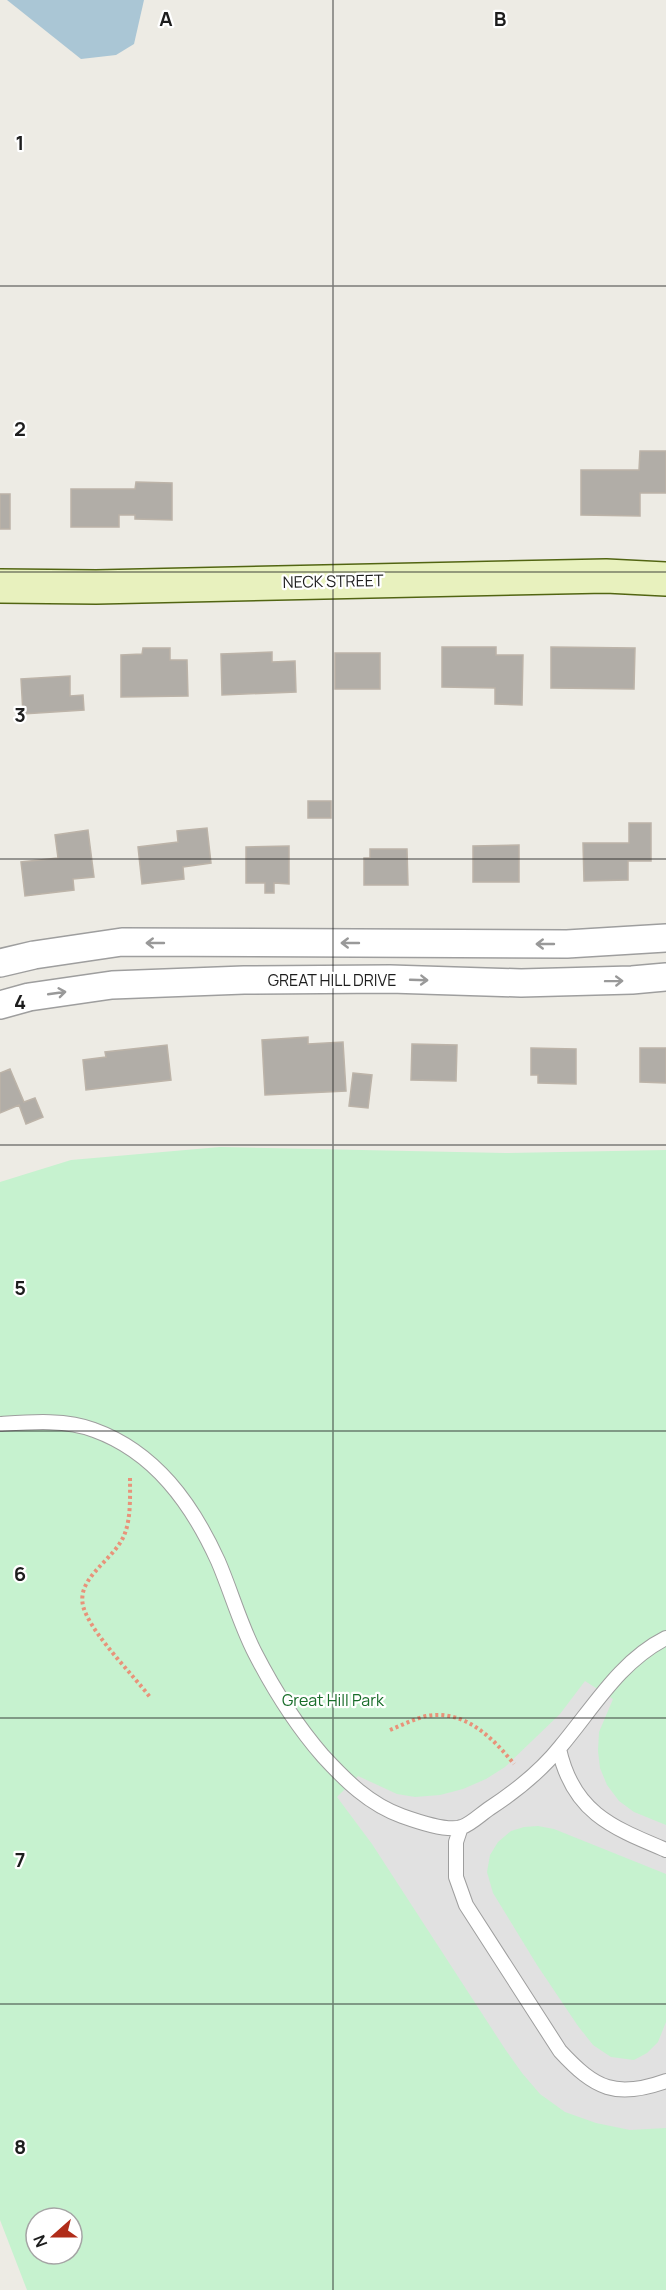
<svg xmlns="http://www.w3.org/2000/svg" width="666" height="2290" font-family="Manrope,sans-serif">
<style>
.park{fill:#c6f2cf;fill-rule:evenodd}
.parking{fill:#e1e1e1}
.water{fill:#aac6d5}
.building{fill:#b1ada7;stroke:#bcb3a8;stroke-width:1.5}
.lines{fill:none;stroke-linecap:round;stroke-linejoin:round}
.lane-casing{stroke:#9e9e9e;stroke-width:16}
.street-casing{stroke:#9e9e9e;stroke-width:30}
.secondary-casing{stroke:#526512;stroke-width:36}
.path{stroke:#e8937a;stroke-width:4;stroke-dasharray:3 3;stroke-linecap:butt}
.lane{stroke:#fff;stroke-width:14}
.street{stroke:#fff;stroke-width:27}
.secondary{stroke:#e8f1be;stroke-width:33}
.oneway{stroke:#999}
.grid{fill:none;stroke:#1d1d1d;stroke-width:1.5;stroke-opacity:0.55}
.labels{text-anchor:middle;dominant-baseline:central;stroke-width:4.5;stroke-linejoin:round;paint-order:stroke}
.street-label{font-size:16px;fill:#1d1d1d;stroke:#fff}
.park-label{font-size:16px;fill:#196d2a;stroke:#fff}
.grid-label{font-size:20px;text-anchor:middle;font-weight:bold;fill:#1d1d1d;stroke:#fff;stroke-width:4.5;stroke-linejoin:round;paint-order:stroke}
</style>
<rect width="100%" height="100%" fill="#edebe4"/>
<path class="park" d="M220,1147L505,1153L666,1150V2290H27L0,2220V1182L71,1160ZM36,2218H72V2254H36Z"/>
<path class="parking" d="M585,1681L613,1699L599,1732L598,1751L600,1768L607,1785L619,1801L634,1812L666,1825V1874L554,1829L538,1826L524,1827L511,1831L498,1842L490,1855L487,1872L493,1893L537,1965L578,2026L593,2045L611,2057L634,2060L647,2053L658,2042L666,2022V2128L630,2130L596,2123L565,2112L540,2094L522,2073L505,2049L372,1844L337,1797L358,1776L397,1794L415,1797L440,1795L463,1789L486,1779L505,1767L560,1714Z"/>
<path class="water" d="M7,0H144L134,44L116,55L81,59Z"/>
<path class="building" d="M640,451H666V493H640V516L581,515V470H639Z
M136,482L172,483V520L135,519V515H119V527H71V489H135Z
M0,494H10V529H0Z
M442,647H496V655H523L522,705L495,704V688L442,687Z
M551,647L635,648L634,689L551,688Z
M143,648H170V660H187L188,696L121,697V655L142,654Z
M272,652V662L295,661L296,692L222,695L221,654Z
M335,653H380V689H335Z
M70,676V696L83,695L84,710L23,714L21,679Z
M308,801H331V818H308Z
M629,823H651V861H628V880L584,881L583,843H629Z
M207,828L211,863L183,867L184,879L142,884L138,847L178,842L177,831Z
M88,830L94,877L73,879L74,890L25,896L21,862L58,858L55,835Z
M519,845V882H473V846Z
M289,846V884L274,883V893H265V883H246V847Z
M370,849H407L408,885H364V858H370Z
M308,1037V1044L343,1042L346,1091L265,1095L262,1040Z
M412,1044L457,1045L456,1081L411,1080Z
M167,1045L171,1080L86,1090L83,1060L106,1057L105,1052Z
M531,1048L576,1049V1084L538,1083V1075H531Z
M640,1048H666V1083L640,1082Z
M10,1069L24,1102L35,1098L43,1117L26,1124L19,1105L0,1113V1073Z
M353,1073L372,1075L368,1108L349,1106Z"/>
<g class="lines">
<g class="lane-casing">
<path id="lane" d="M0,1424C30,1422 66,1419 94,1430C155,1452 192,1504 218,1561C231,1591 240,1624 255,1653C274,1690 296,1725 323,1756C346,1781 369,1804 402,1816C416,1821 447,1832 462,1827C471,1824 481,1814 490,1808C516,1791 541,1771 561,1746C593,1708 620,1661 666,1638
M559,1749C573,1812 611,1827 666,1850
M461,1827L456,1842V1877L466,1905L560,2051C595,2089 616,2099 666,2081"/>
</g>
<g class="street-casing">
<path id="street" d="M0,963L34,955L122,942L567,944L666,938
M0,1005L29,997L112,985L244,980L390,979L521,983L632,980L666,977"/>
</g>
<g class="secondary-casing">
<path id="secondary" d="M0,586L96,587L606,576L666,579"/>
</g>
<path class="path" d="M130,1478C130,1496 131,1517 125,1533C115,1562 69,1579 86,1614C98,1640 132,1674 150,1697
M390,1730C402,1725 414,1719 426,1716C464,1709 492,1737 514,1764"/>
<use href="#lane" class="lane"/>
<use href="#street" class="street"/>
<use href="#secondary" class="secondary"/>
</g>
<defs><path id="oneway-shaft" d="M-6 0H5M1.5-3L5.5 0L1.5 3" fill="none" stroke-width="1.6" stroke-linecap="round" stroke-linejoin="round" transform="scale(1.5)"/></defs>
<g class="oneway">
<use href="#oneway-shaft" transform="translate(155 943) rotate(-180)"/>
<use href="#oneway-shaft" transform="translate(350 943) rotate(-180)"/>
<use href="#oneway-shaft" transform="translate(545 944) rotate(-180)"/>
<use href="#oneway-shaft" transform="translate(419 980) rotate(2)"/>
<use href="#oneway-shaft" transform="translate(614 981) rotate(-1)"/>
<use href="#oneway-shaft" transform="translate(57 993) rotate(-8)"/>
</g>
<path class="grid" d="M333,0V2290M0,286H666M0,572H666M0,859H666M0,1145H666M0,1431H666M0,1718H666M0,2004H666"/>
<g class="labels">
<g class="street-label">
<text transform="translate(333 581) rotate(-1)">NECK STREET</text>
<text x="332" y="980">GREAT HILL DRIVE</text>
</g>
<g class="park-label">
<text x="333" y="1700">Great Hill Park</text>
</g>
</g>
<g class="grid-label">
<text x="166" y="26">A</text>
<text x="500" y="26">B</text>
<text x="20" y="150">1</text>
<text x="20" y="436">2</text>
<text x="20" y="722">3</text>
<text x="20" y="1009">4</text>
<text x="20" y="1295">5</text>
<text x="20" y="1581">6</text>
<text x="20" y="1867">7</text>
<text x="20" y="2154">8</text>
</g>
<g transform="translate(54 2236) rotate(249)"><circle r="28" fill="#ffffff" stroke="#a5a5a5" stroke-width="1.5"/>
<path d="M0-4.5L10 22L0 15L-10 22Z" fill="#b02c19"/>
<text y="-9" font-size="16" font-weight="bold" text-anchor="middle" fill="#1d1d1d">N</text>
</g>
</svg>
